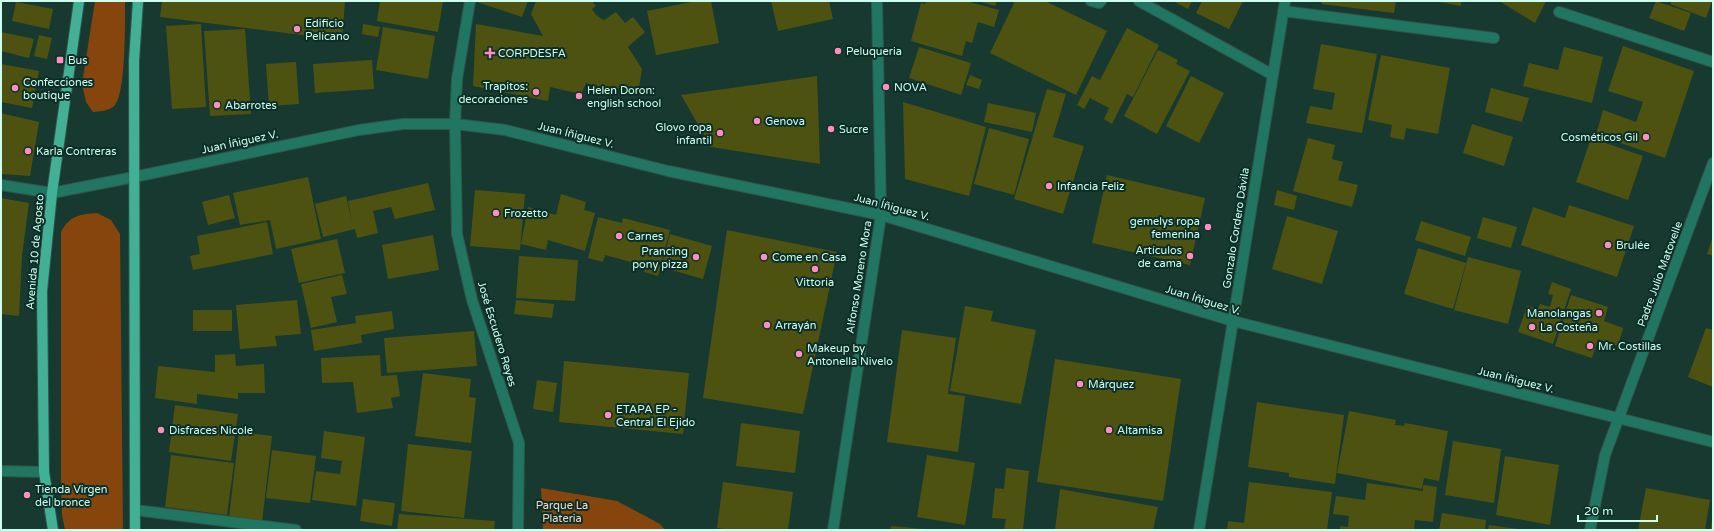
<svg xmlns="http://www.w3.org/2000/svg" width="1714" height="531" font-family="'Varela Round',sans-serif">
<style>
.green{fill:#87450e}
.building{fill:#4e5211}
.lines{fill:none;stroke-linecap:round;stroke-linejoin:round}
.minor-casing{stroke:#31554c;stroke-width:12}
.major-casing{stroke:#31554c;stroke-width:12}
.minor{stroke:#217662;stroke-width:10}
.major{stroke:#41b094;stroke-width:10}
.poi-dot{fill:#fd8ebe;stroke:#0c2e26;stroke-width:1.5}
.labels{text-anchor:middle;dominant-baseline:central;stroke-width:4;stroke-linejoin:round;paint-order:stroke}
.poi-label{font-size:11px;fill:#cefeef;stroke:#0c2e26;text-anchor:start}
.street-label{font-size:11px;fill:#cefeef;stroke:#0c2e26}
.park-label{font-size:11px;fill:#f0d8c9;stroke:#0c2e26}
</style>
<rect width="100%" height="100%" fill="#173930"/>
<path class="green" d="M95,1H125C125,20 126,92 115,105C110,111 101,111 93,112L86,102L82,84Z
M97,213L111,220L120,234L123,530H65L62,515L61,479V232C69,216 80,214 97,213Z
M541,488L617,501L660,524L665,530H543Z"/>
<path class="building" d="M162,1H345L342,40L160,17Z
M380,1H443L438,32L377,21Z
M474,1H528L522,17Z
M536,1H592L596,6L592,9L597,16L604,20L616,12L625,23L633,17L645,32L628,47L642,69L639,88L628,92L612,86L610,90L586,83L581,94L550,87L548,101L473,86L476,24L543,36L531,14Z
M696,1H711L719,43L656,55L647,11Z
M771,1H829L833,19L778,31Z
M926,1H966L999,10L994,27L978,22L972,43L966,41L962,56L911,41L921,3L925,4Z
M978,1H997L995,6Z
M1015,1H1045L1107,31L1076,95L990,53Z
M1173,1H1192L1188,9Z
M1202,1H1243L1229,29L1196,13Z
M1322,1H1396L1394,13L1322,4Z
M1434,1H1461V6Z
M1499,1H1546L1535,23Z
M1656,1L1691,13L1684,31L1649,18Z
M1672,1H1712L1706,18L1670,4Z
M16,2L53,9L49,29L12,21Z
M201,24L206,107L172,109L166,26Z
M363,24L380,27L378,37L362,34Z
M383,27L435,36L428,79L376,70Z
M1127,28L1159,45L1133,97L1112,86L1127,94L1112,124L1104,119L1109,108L1090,98L1084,109L1077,105L1092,76L1100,80Z
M245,29L251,114L210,116L204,31Z
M1,32L34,39L29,58L1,51Z
M39,35L52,38L47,59L34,56Z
M1321,44L1377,54L1362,133L1306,123L1310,106L1332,110L1335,93L1313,89Z
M1623,46L1694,71L1665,158L1596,135L1603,110L1636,122L1643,102L1608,91Z
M919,47L971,63L961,95L909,78Z
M1564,47L1603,57L1592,103L1523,86L1529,63L1558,70Z
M1158,50L1178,60L1176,64L1190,71L1157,134L1124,116Z
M1381,55L1450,68L1438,134L1406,128L1404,140L1390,137L1392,125L1368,120Z
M372,60L374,89L315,93L313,64Z
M296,62L299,104L269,106L266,64Z
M1,64L39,71L32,108L1,102Z
M970,75L982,80L979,89L966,85Z
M817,76L820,164L711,147L681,95Z
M1191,76L1224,93L1199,143L1166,126Z
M1491,88L1529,98L1522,122L1485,112Z
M1047,89L1066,94L1053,137L1084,146L1063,214L1014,199Z
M903,102L986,127L969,196L905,179Z
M988,103L1036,113L1032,132L984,122Z
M1,113L39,122L30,176L1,174Z
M1472,124L1513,137L1504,166L1463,153Z
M989,128L1029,139L1014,195L974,184Z
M1308,138L1335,145L1332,159L1343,162L1338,180L1358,185L1352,207L1293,191Z
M1591,138L1643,156L1628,200L1576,182Z
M1107,175L1205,198L1190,265L1092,243Z
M308,177L321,239L276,249L270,220L240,225L233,193Z
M428,183L435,210L395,219L391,207L373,211L378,233L357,238L355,229L323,237L315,204L346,196L352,221L348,201Z
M475,190L525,194L520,250L470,246Z
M1277,190L1297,196L1294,210L1274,205Z
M561,194L586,202L584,210L595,213L585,251L548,240L546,250L521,244L528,207L556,215Z
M229,195L235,218L208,225L202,202Z
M1,198L29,203L22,256L19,316L1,314Z
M1569,205L1634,226L1617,277L1521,245L1533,207L1565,218Z
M1287,216L1338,231L1322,284L1272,269Z
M598,217L622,223L623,218L670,230L658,276L644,272L646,266L605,255L603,262L588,258Z
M1483,217L1517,227L1511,248L1477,238Z
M1421,221L1471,237L1465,256L1415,240Z
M267,222L273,254L193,270L190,256L200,254L197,236Z
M727,230L837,252L803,414L703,398Z
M670,234L712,246L703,279L661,267Z
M433,235L439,270L388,279L382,245Z
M1713,236V256L1707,254Z
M337,239L345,273L299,283L291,249Z
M1418,248L1466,263L1453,309L1404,294Z
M519,256L578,260L575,301L516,298Z
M1468,257L1521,271L1508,324L1454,310Z
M342,275L347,294L331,297L337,322L311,328L301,284Z
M1552,282L1571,289L1553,344L1518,332L1527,306L1538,309L1540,304L1550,307L1553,295L1548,294Z
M1571,295L1608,307L1604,321L1623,328L1618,346L1598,339L1592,358L1555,346Z
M297,300L301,334L275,336L277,346L240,349L236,305Z
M516,300L554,304L552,318L514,314Z
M965,306L993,311L991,321L1036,330L1021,404L950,391Z
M193,310H232V331H193Z
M392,311L394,329L361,335L362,343L314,351L311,330L356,323L355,316Z
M1706,328L1713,330V387L1688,377Z
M902,330L956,338L948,394L965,396L958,452L887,442Z
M474,331L477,366L387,373L384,338Z
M235,354L236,366L264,364L265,393H238V399L197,394V404L155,398L158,366L215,372V355Z
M380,355L381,376L397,375L400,396L391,398L393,408L357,413L353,382L322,383L321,358Z
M1055,359L1181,379L1163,501L1037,482Z
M564,361L689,373L683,434L559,422Z
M423,373L471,379L469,397L476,398L471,443L415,436Z
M537,380L557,383L553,412L533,409Z
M1257,402L1344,415L1335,484L1289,477V473L1248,467Z
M175,405L238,414L231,461L169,452Z
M1349,411L1396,420L1395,425L1404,426L1405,423L1448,431L1439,481L1424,478L1422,489L1337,473Z
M741,423L800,431L795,473L736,466Z
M324,431L365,437L356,506L312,500L316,471L340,474L342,461L321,458Z
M239,432L272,436L262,522L229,518Z
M1453,441L1501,449L1494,503L1445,495Z
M408,444L472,451L464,518L401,511Z
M272,450L316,456L310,503L266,498Z
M171,455L234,463L227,515L165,507Z
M927,455L975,463L965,525L917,517Z
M1505,456L1559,465L1550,525L1496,515Z
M1006,468L1029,471L1023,530H1004L1006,519L992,518L995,488L1004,489Z
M723,482L793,492L788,530H731L717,528Z
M1249,482L1332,492L1327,530H1227L1228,521L1244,523Z
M1367,483L1423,491V485L1437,487L1433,522L1415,520L1414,530H1340V526L1348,527L1349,516L1333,514L1336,496L1365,500Z
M1646,488L1710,500L1705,530H1638Z
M1060,489L1158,507L1153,530H1055Z
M363,499L395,503L392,526L360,521Z
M1442,513L1486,520L1485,530H1439Z
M399,514L495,521L494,530H397Z
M1712,520L1713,530H1710Z
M1489,525L1518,529V530H1488Z
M891,526L924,529V530H890Z"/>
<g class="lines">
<g class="minor-casing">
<path id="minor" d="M470,1L457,79L455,124L457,234L472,300L519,443L518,530
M1091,1L1099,3L1101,1
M1139,1L1273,75
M1283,11L1494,38
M1559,12L1713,62
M1,185L52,193L134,177L359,130L403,124H455L505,130L668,171L881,215L1233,321L1713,442
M1,471L44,472
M135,510L296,530
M833,530L881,215L877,1
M1199,530L1285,1
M1590,530L1605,455L1713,163"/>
</g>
<g class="major-casing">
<path id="major" d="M53,530L44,472L42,291L52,193L79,1
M135,530L134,61L138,1"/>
</g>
<use href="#minor" class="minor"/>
<use href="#major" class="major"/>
</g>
<g class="poi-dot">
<circle cx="297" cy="29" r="4"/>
<circle cx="838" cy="51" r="4"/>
<path d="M488 47h4v4h4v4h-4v4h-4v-4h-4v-4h4z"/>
<rect x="56" y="56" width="8" height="8" rx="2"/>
<circle cx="886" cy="87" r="4"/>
<circle cx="15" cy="88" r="4"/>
<circle cx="536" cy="92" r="4"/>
<circle cx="579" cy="96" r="4"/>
<circle cx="217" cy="105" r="4"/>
<circle cx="757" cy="121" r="4"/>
<circle cx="831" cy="129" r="4"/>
<circle cx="720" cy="133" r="4"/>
<circle cx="1646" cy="137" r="4"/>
<circle cx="28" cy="151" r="4"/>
<circle cx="1049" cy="186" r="4"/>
<circle cx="496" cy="213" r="4"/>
<circle cx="1208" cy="227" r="4"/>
<circle cx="619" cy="236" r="4"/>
<circle cx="1608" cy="245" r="4"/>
<circle cx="1190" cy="256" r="4"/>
<circle cx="696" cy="257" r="4"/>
<circle cx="764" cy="257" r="4"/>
<circle cx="815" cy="269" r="4"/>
<circle cx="1599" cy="313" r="4"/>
<circle cx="767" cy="325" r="4"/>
<circle cx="1532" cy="327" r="4"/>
<circle cx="1590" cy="346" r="4"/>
<circle cx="799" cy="354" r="4"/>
<circle cx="1080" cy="384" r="4"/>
<circle cx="608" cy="415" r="4"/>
<circle cx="161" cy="430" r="4"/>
<circle cx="1109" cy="430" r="4"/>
<circle cx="27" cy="495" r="4"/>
</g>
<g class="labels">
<g class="poi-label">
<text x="305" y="23">Edificio<tspan x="305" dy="13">Pelícano</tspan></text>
<text x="846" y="51">Peluqueria</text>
<text x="498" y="53">CORPDESFA</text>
<text x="68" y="60">Bus</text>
<text x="23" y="82">Confecciones<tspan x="23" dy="13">boutique</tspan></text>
<text x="528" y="86" text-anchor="end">Trapitos:<tspan x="528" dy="13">decoraciones</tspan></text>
<text x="894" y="87">NOVA</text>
<text x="587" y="90">Helen Doron:<tspan x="587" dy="13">english school</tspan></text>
<text x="225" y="105">Abarrotes</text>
<text x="765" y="121">Genova</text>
<text x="712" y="127" text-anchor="end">Glovo ropa<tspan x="712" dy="13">infantil</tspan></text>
<text x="839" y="129">Sucre</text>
<text x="1638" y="137" text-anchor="end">Cosméticos Gil</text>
<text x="36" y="151">Karla Contreras</text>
<text x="1057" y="186">Infancia Feliz</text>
<text x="504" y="213">Frozetto</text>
<text x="1200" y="221" text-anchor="end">gemelys ropa<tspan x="1200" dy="13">femenina</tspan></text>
<text x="627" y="236">Carnes</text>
<text x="1616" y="245">Brulée</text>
<text x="1182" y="250" text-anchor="end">Artículos<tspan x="1182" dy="13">de cama</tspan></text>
<text x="688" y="251" text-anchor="end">Prancing<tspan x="688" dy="13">pony pizza</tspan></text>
<text x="772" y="257">Come en Casa</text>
<text x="815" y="282" text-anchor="middle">Vittoria</text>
<text x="1591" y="313" text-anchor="end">Manolangas</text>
<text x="775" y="325">Arrayán</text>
<text x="1540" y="327">La Costeña</text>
<text x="1598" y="346">Mr. Costillas</text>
<text x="807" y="348">Makeup by<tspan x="807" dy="13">Antonella Nivelo</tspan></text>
<text x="1088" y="384">Márquez</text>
<text x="616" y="409">ETAPA EP -<tspan x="616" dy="13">Central El Ejido</tspan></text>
<text x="169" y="430">Disfraces Nicole</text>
<text x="1117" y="430">Altamisa</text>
<text x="35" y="489">Tienda Virgen<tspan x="35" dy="13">del bronce</tspan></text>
</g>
<g class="street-label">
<text transform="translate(576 135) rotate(14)">Juan Íñiguez V.</text>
<text transform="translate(240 142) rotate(-12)">Juan Íñiguez V.</text>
<text transform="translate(892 207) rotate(15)">Juan Íñiguez V.</text>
<text transform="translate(1236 228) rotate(-81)">Gonzalo Cordero Dávila</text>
<text transform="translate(35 252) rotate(-85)">Avenida 10 de Agosto</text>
<text transform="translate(1660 274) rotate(-70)">Padre Julio Matovelle</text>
<text transform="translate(859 277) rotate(-81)">Alfonso Moreno Mora</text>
<text transform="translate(1203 300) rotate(17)">Juan Íñiguez V.</text>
<text transform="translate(497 334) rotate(73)">José Escudero Reyes</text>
<text transform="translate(1516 380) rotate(14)">Juan Íñiguez V.</text>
</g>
<g class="park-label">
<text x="562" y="505">Parque La<tspan x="562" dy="13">Plateria</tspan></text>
</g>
</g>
<rect width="1714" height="531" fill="none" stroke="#cefeef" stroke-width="4"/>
<path d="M1578 515v6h79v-6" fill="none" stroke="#cefeef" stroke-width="2"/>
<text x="1584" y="515" font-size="12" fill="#cefeef" stroke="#0c2e26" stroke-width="3" paint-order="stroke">20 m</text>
</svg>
